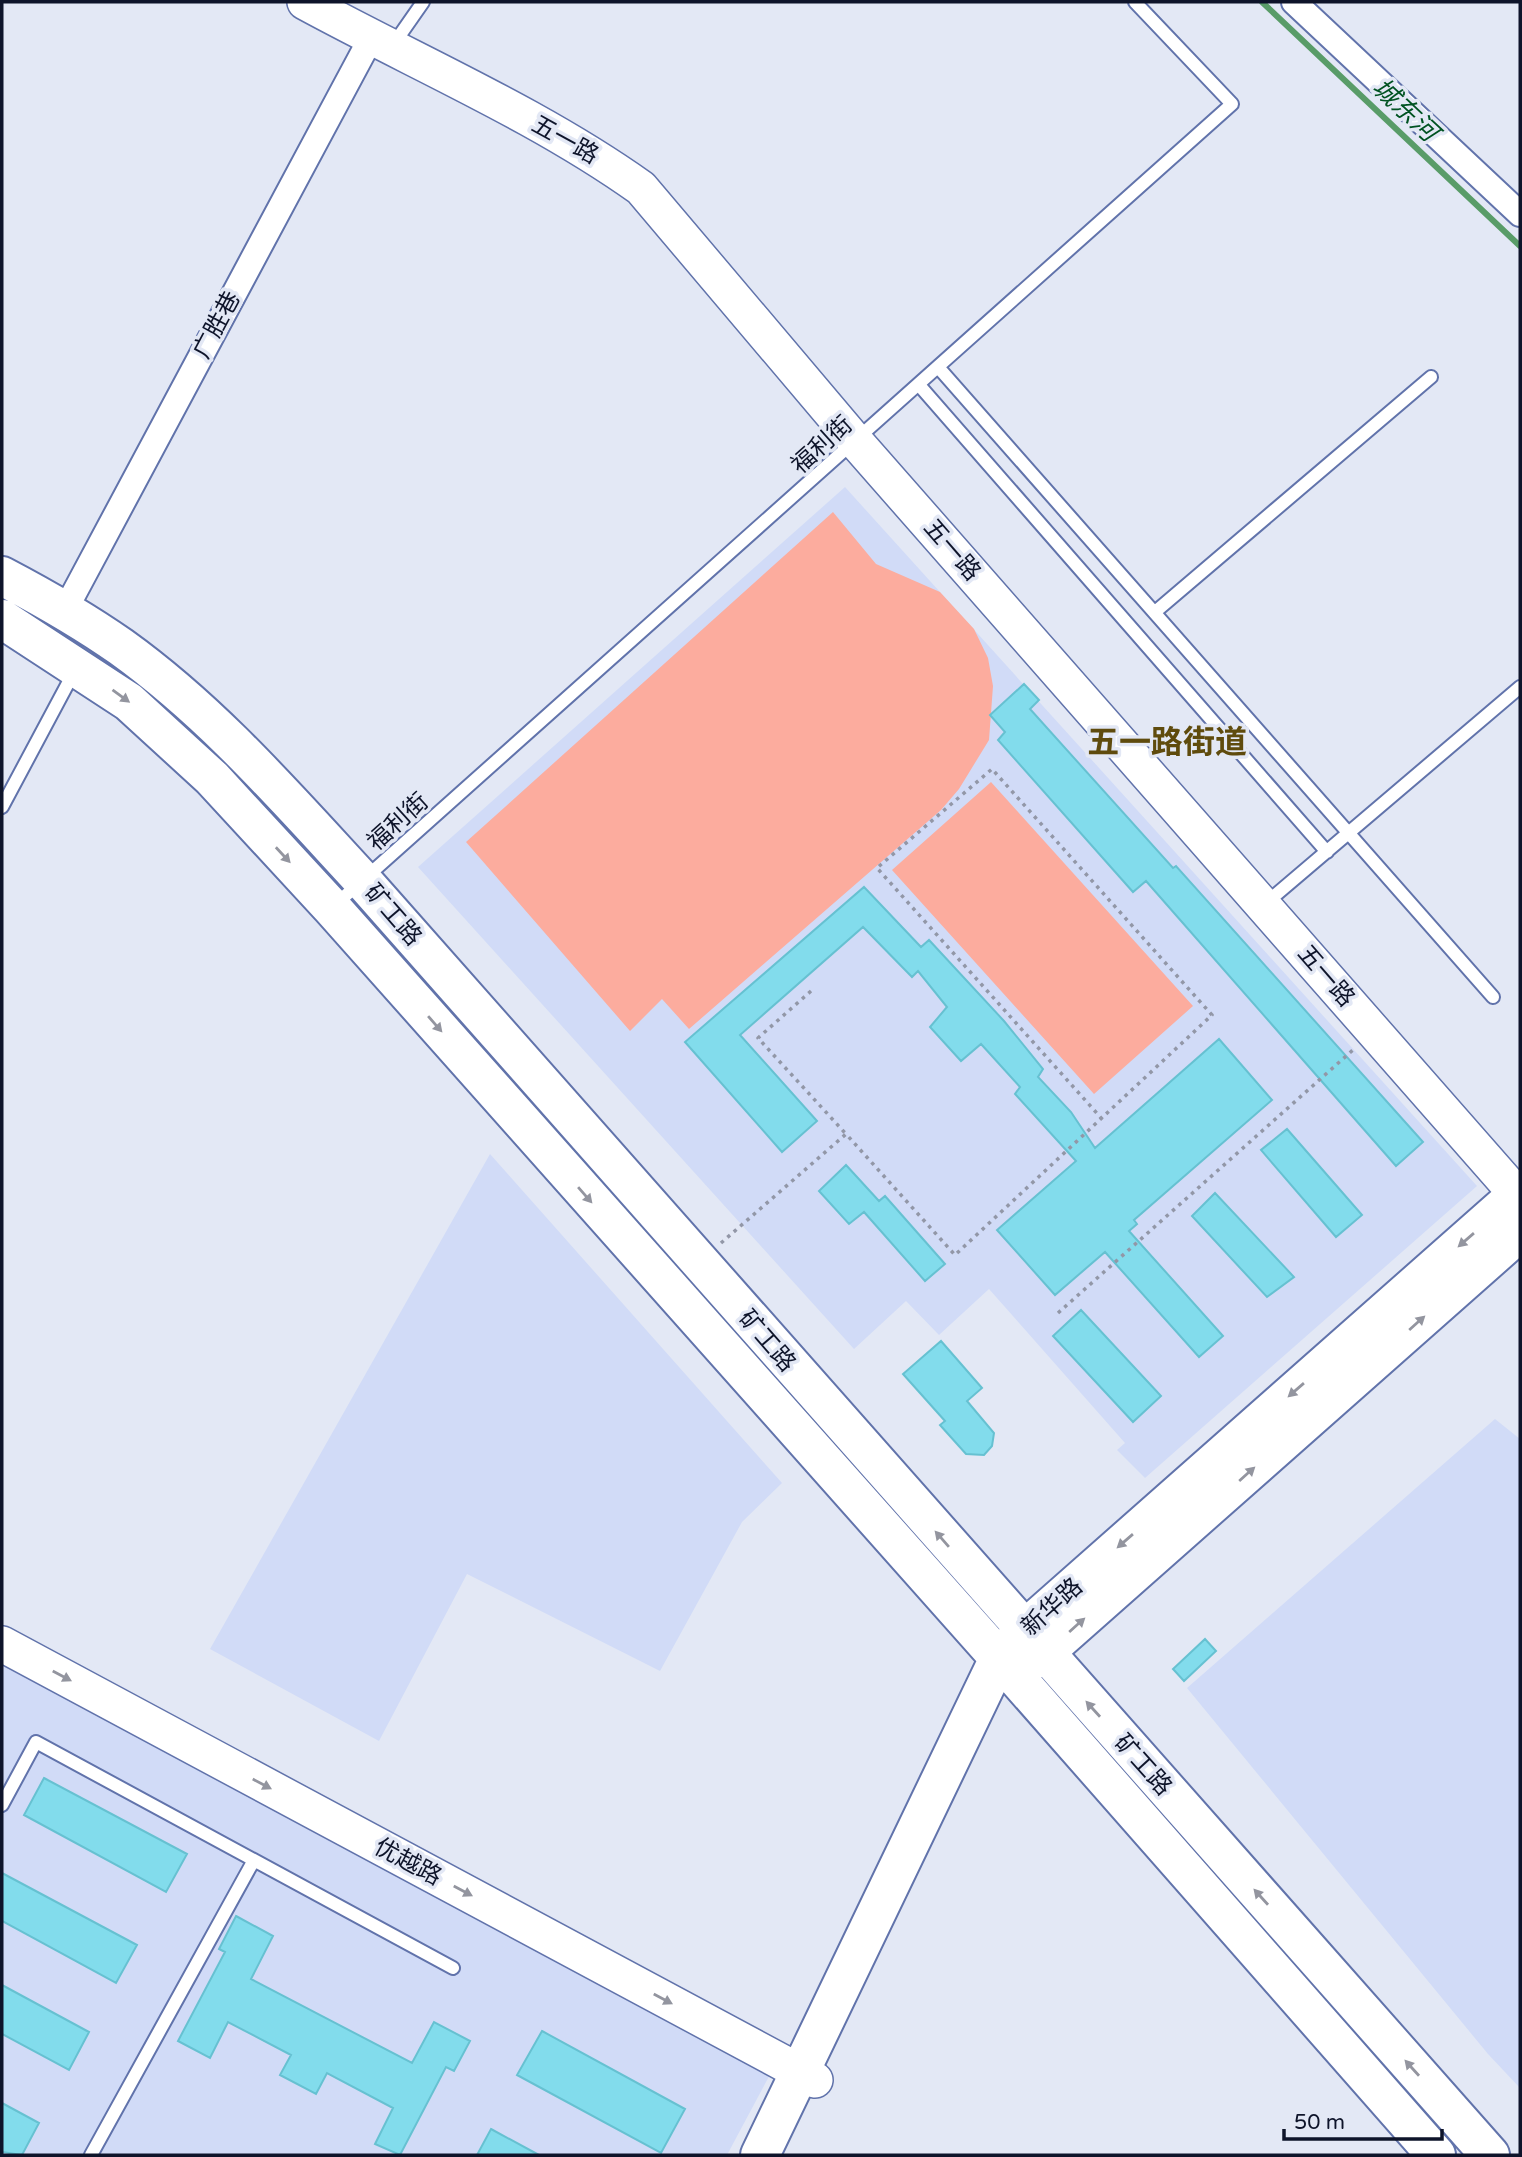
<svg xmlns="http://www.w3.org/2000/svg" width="1522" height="2157" font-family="'Varela Round','Noto Sans SC',sans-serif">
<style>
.built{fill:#d1dbf7}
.green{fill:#fcac9e}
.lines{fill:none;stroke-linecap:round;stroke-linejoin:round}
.stream{stroke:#599c68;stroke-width:6}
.building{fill:#82dcec;stroke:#66c1d1;stroke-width:2}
.lane-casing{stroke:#6173ab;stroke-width:16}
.street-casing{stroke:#6173ab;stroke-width:28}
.secondary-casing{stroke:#6173ab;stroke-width:38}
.primary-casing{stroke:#6173ab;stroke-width:42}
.path{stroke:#9297a7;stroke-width:3.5;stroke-dasharray:3.5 5;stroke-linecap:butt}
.lane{stroke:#fff;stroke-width:12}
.street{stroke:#fff;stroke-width:24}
.secondary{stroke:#fff;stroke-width:35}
.primary{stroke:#fff;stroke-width:38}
.oneway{fill:#93959f}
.labels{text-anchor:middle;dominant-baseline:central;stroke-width:7;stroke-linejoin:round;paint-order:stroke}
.street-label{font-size:24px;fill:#0e142a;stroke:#e3e8f5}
.water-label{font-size:26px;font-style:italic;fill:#005322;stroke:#e3e8f5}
.district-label{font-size:32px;font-weight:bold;fill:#5f4b0d;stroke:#e3e8f5}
</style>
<rect width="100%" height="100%" fill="#e3e8f5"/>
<path class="built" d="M845,487L1477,1186L1145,1478L1117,1450L1125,1443L989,1289L939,1335L906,1301L854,1349L418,867Z
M490,1154L782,1483L742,1522L660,1671L467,1574L379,1741L210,1649Z
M1495,1419L1520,1439V2088L1488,2054L1187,1688Z
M2,1661L774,2067L727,2155H2Z"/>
<path class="green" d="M833,512L876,564L940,592L974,629L988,658L993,686L989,740L959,789L941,810L689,1029L662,999L630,1031L466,842Z
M991,782L1193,1006L1094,1094L892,870Z"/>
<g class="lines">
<path class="stream" d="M1262,2L1520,246"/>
</g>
<path class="building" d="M1024,684L1039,700L1030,709L1173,868L1176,866L1423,1142L1396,1166L1146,881L1133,892L998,740L1005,732L990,715Z
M864,887L921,947L929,940L1004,1021L1043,1069L1038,1077L1071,1112L1095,1148L1219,1039L1272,1100L1134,1220L1137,1224L1129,1231L1223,1336L1199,1357L1105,1252L1055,1295L997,1230L1076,1161L1015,1094L1020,1087L981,1044L961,1061L930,1027L947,1007L918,971L912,977L863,927L740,1035L817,1121L782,1152L685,1042Z
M1287,1129L1362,1215L1336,1237L1261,1150Z
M846,1165L879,1201L885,1196L945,1264L925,1281L864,1212L849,1224L819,1191Z
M1215,1193L1294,1277L1267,1297L1192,1216Z
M1081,1310L1161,1396L1133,1422L1053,1336Z
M941,1341L982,1388L967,1401L994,1433L992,1446L984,1455L966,1454L940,1425L945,1421L903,1374Z
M1205,1639L1216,1651L1184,1681L1173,1669Z
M44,1778L187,1854L166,1892L24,1815Z
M2,1873L137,1945L116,1983L2,1921Z
M236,1916L273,1936L251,1979L412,2063L434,2022L470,2041L454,2071L446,2067L400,2155L375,2144L393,2108L327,2073L316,2094L280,2075L291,2055L228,2022L210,2058L178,2041L225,1952L219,1949Z
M2,1985L89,2032L69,2070L2,2034Z
M542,2031L685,2109L661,2153L517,2075Z
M2,2103L39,2123L22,2155L2,2152Z
M491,2129L539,2155H477Z"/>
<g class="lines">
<g class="lane-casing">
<path id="lane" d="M393,45L423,2
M938,367L1493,997
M919,385L1327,852
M1155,612L1431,377
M2,807L74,672
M1265,904L1520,687
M335,905L1232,104L1135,2
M2,1805L36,1742L453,1968
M91,2155L254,1860"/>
</g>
<g class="street-casing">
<path id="street" d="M1294,2L1520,214
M64,612L371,38"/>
</g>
<g class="secondary-casing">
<path id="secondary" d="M305,2C417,63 537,114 641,188L856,442L1520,1198
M2,1644L815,2080"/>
</g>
<g class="primary-casing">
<path id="primary" d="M2,576C42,597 84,621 121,647C213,713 287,799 363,881L1490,2155
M2,619L129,702L212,778L332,908L999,1658L1436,2155
M1022,1667L1044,1653L1520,1232
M760,2155L999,1658L1023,1631L1520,1192"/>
</g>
<path class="path" d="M811,991L758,1038L846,1134
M721,1243L846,1134L955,1255L1212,1015L992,769L877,868L1103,1120
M1058,1313L1354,1049"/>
<use href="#lane" class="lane"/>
<use href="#street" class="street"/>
<use href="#secondary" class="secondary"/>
<use href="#primary" class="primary"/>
</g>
<defs><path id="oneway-solid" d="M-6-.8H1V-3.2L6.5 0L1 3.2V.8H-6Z" transform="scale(1.75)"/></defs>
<g class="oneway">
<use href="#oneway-solid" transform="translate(121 696) rotate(36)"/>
<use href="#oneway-solid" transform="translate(283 855) rotate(47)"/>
<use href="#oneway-solid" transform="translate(435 1024) rotate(49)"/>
<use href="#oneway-solid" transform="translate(585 1195) rotate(49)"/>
<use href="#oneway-solid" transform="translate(1466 1240) rotate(139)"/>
<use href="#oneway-solid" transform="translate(1417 1323) rotate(-42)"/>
<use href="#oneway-solid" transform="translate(1296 1390) rotate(139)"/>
<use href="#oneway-solid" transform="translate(1247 1474) rotate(-42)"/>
<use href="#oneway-solid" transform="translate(942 1539) rotate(-131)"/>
<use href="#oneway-solid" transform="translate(1125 1541) rotate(139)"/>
<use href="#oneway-solid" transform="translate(1077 1625) rotate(-42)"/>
<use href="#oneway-solid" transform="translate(62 1676) rotate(28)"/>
<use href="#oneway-solid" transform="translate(1093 1709) rotate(-132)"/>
<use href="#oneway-solid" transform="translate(262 1784) rotate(28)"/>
<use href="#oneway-solid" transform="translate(463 1891) rotate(28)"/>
<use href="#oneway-solid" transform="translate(1261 1897) rotate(-132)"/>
<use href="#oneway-solid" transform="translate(663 1999) rotate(28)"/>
<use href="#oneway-solid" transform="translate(1412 2068) rotate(-132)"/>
</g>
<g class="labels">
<g class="street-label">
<text transform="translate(565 140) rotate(29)">五一路</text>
<text transform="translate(217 325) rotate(-62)">广胜巷</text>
<text transform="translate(822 445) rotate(-42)">福利街</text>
<text transform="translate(952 550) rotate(49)">五一路</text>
<text transform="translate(398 822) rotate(-42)">福利街</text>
<text transform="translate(393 915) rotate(49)">矿工路</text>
<text transform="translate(1326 976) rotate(49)">五一路</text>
<text transform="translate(767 1341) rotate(49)">矿工路</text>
<text transform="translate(1052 1607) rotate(-42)">新华路</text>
<text transform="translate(1143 1765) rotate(48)">矿工路</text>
<text transform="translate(408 1862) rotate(28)">优越路</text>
</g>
<g class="water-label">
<text transform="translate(1405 110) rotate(43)">城东河</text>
</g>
<g class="district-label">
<text x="1167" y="743">五一路街道</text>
</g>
</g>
<rect width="1522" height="2157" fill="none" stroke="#0e142a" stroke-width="7"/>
<path d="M1284 2129v10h158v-10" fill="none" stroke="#0e142a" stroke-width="3.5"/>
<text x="1294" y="2129" font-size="21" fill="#0e142a" stroke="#e3e8f5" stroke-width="5" paint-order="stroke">50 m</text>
</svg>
